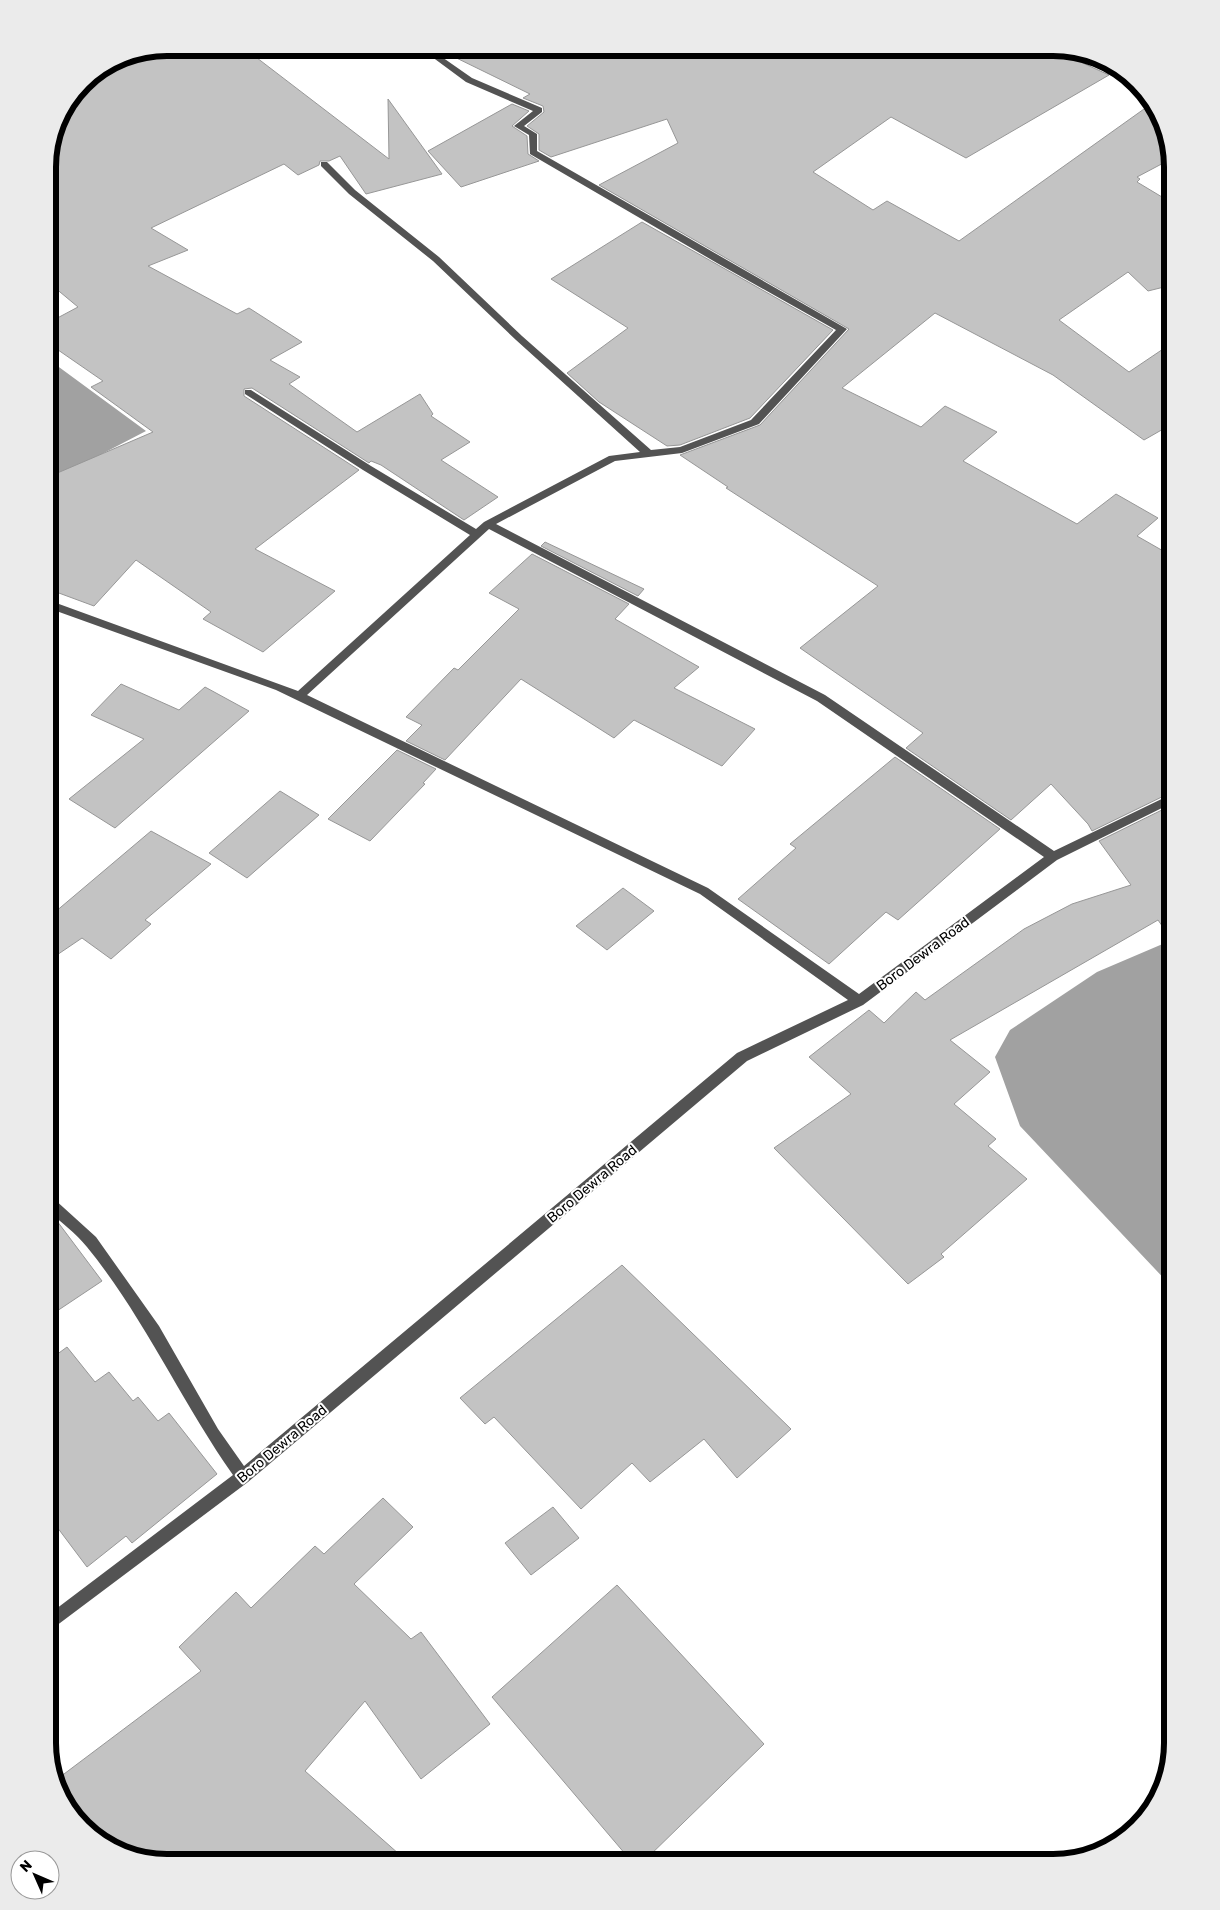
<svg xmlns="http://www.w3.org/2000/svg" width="1220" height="1910" font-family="Rubik,sans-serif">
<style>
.water{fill:#a1a1a1}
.building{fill:#c3c3c3;stroke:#979797}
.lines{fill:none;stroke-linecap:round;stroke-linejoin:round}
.minor{fill:#535353;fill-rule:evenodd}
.labels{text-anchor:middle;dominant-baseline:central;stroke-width:4;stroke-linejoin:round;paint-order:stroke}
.street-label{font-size:14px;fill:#000;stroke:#fff}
.rim{fill:none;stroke:#000;stroke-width:6}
</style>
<rect width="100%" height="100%" fill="#fff"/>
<path class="water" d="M48,359L146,431L48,482Z
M1172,940V1287L1020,1126L995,1057L1010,1030L1097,972Z"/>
<path class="building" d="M167,48H244L389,159L388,99L442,174L366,194L340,156L329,161H320L319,165L298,175L284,164L151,228L188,250L148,266L237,314L249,308L302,342L270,360L300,377L289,384L357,432L420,394L433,414L431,416L470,442L441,460L498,497L464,520L381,465L371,461L369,463L252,388L244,389V396L359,470L255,549L335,591L263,652L203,619L211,612L136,560L94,606L48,589V477L153,432L91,387L103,381L48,343V323L78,307L48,282V159L57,121L83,82L110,64L115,68Z
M436,48H1050L1109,75L966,158L891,117L813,172L873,210L887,201L959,241L1151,104L1160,114L1171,159L1137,177L1140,179L1137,182L1172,203V285L1148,291L1128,272L1059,320L1129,372L1172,343V424L1144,440L1053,375L935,313L842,388L921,427L945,406L997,432L963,461L1077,524L1116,494L1158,518L1137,536L1172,556V792L1092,831L1088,824L1051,784L1011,820L906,748L923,733L800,648L878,586L726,488L728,487L680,455L760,425L849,329L599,185L678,143L667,119L551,157L539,150V134L527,126L544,112L543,106L523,98L530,94Z
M512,104L529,111L512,126L527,136L528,154L539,161L461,187L428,151Z
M642,222L833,330L750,418L680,445L667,446L599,402L567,373L628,328L551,279Z
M545,542L644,589L638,596L541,546Z
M532,554L629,604L615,619L699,667L674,688L755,729L722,766L634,720L614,738L521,679L445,760L406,741L422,725L406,717L454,668L458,670L519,609L489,593Z
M121,684L179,710L205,687L249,711L115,828L69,799L144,739L91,715Z
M397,750L436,769L423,783L425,784L370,841L328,819Z
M895,757L1000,829L898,920L886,912L829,964L738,899L796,848L790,844Z
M280,791L319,815L247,878L209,853Z
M1172,805V940L1158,920L950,1040L990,1072L954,1104L996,1139L988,1146L1027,1179L941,1254L944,1257L908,1284L774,1148L851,1094L809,1057L869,1010L884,1023L916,992L925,1000L1024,929L1072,904L1131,885L1099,841Z
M151,831L211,864L145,920L151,924L111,959L82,938L48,961V918Z
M623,888L654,911L607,950L576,926Z
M48,1212L57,1221L102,1281L48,1317Z
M622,1265L791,1429L737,1478L704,1439L650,1482L632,1463L581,1509L494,1417L485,1424L460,1398Z
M67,1347L95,1382L109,1372L133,1401L138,1397L158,1421L169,1413L217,1474L132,1543L126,1536L87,1567L48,1515V1361Z
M383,1498L413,1527L354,1584L411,1639L421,1632L490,1724L421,1779L365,1701L305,1771L408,1862H159L101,1843L60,1796L56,1780L201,1671L179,1647L236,1592L251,1608L315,1546L324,1554Z
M553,1507L579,1538L531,1575L505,1543Z
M617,1585L764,1744L643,1862H632L492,1697Z"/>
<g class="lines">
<path class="minor" d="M420,48H429L472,78L542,108V112L524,126L537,134V151L847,329L759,424L682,453L615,461L496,524L825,695L1054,851L1172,794V803L1057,860L863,1005L747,1061L248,1482L48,1632V1615L233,1475C181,1401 144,1317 87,1247C76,1233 60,1222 48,1210V1196L53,1198L96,1237L159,1326L218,1429L244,1466L737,1053L848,1000L700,894L276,690L48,608V600L298,691L470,535L363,470L245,394V390H251L371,466L476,529L484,522L609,456L640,452L516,340L433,261L349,194L321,166V162H327L355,190L439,257L522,336L651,450L680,447L751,420L836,330L717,263L530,154L529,135L514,126L533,111L466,82ZM489,529L817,701L1044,857L859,994L708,888L307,695Z"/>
</g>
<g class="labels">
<g class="street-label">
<text transform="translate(923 954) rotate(-37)">Boro Dewra Road</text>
<text transform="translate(592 1184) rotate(-40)">Boro Dewra Road</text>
<text transform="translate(282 1444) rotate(-40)">Boro Dewra Road</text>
</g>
</g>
<path d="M0 0H1220V1910H0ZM167 56H1053A111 111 0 0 1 1164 167V1743A111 111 0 0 1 1053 1854H167A111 111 0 0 1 56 1743V167A111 111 0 0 1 167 56Z" fill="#ebebeb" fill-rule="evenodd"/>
<path class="rim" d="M167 56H1053A111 111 0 0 1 1164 167V1743A111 111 0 0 1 1053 1854H167A111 111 0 0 1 56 1743V167A111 111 0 0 1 167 56Z"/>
<g transform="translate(35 1875) rotate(315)"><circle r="24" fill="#ffffff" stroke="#999999"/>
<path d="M0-4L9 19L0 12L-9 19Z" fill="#000000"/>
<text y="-8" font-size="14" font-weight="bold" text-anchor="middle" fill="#000000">N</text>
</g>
</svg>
